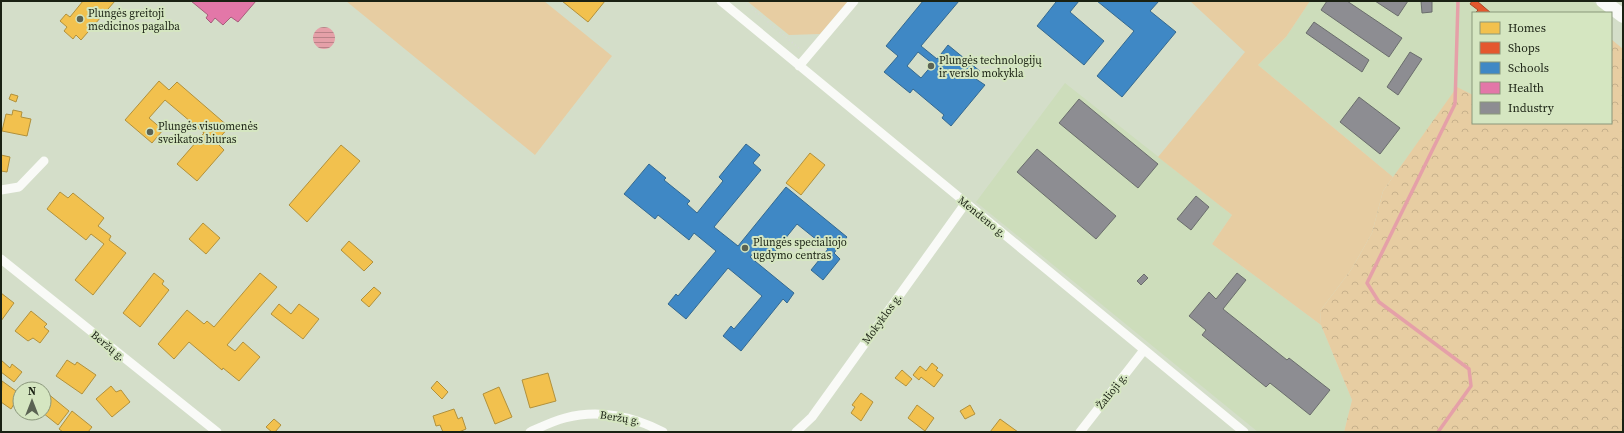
<svg xmlns="http://www.w3.org/2000/svg" width="1624" height="433" font-family="'Source Serif 4',serif">
<style>
.built{fill:#cdddbb}
.green{fill:#e7cda2}
.forest{fill:url(#forest-crowns)}
.water{fill:url(#water-rules)}
.homes{fill:#f2c14e;stroke:#b1913c}
.shops{fill:#e4572e;stroke:#a74726}
.schools{fill:#3f88c5;stroke:#346990;fill-rule:evenodd}
.health{fill:#e377a8;stroke:#a75d7b}
.industry{fill:#8d8d92;stroke:#6a6d6c}
.lines{fill:none;stroke-linecap:round;stroke-linejoin:round}
.stream{stroke:#e5a0a8;stroke-width:3.5}
.path{stroke:#d7dad3;stroke-width:2;stroke-dasharray:1 3;stroke-linecap:butt}
.street{stroke:#f9faf7;stroke-width:9}
.primary{stroke:#f9faf7;stroke-width:14}
.poi-dot{fill:#5b6353;stroke:#d5e6c1;stroke-width:1.5}
.labels{text-anchor:middle;dominant-baseline:central;stroke-width:4;stroke-linejoin:round;paint-order:stroke}
.poi-label{font-size:11px;fill:#1a2113;stroke:#d5e6c1;text-anchor:start}
.street-label{font-size:11px;fill:#1a2113;stroke:#d5e6c1}
</style>
<defs>
<pattern id="forest-crowns" width="20" height="18" patternUnits="userSpaceOnUse"><rect width="20" height="18" fill="#e7cda2"/><path d="M2 6a3 3 0 1 1 6 0M12 15a3 3 0 1 1 6 0" fill="none" stroke="#c6b08b"/></pattern>
<pattern id="water-rules" width="6" height="5" patternUnits="userSpaceOnUse"><rect width="6" height="5" fill="#e5a0a8"/><path d="M0 2.5h6" fill="none" stroke="#b98288"/></pattern>
</defs>
<rect width="100%" height="100%" fill="#d4dec9"/>
<path class="built" d="M1310,1H1452L1455,3L1456,1H1592L1607,13H1473V95L1457,88L1393,177L1258,65L1286,37Z
M1065,83L1232,215L1212,244L1321,325L1352,400L1344,432H1258L976,202Z"/>
<path class="green" d="M346,1H544L612,56L535,155Z
M747,1H848L820,34L789,35Z
M1190,1H1310L1286,37L1258,65L1393,177L1383,191L1372,233L1351,270L1320,311L1321,325L1212,244L1232,215L1158,157L1245,52Z"/>
<path class="forest" d="M1611,39L1623,49V432H1344L1352,400L1321,325L1320,311L1351,270L1372,233L1383,191L1393,177L1457,87L1473,95V123H1611Z"/>
<path class="water" d="M313 38a11 11 0 1 1 22 0a11 11 0 1 1-22 0Z"/>
<path class="homes" d="M83,1H115L81,40L76,35L73,39L64,31L67,27L60,21L66,14L70,17Z
M562,1H605L588,22Z
M159,81L169,90L177,82L229,127L216,142L224,150L197,181L177,164L204,133L165,100L149,118L163,130L152,143L125,120Z
M11,94L18,96L16,102L9,99Z
M13,110L22,112L21,117L31,119L27,136L2,131L6,114L12,115Z
M341,145L360,161L307,222L289,205Z
M810,153L825,165L801,195L786,183Z
M1,155L10,157L7,172L1,171Z
M60,192L68,198L73,193L104,218L98,226L111,236L109,240L126,253L93,295L75,280L104,244L91,234L86,240L47,209Z
M203,223L220,238L206,254L189,239Z
M349,241L373,262L364,271L341,250Z
M154,273L164,281L162,284L169,290L140,327L123,313Z
M260,273L277,287L227,345L235,351L243,342L260,357L239,381L223,368L222,370L189,342L174,359L158,344L187,310L204,324L207,321L214,327Z
M374,287L381,293L369,307L361,300Z
M1,293L14,303L1,321Z
M279,304L291,314L299,304L319,319L303,339L271,314Z
M31,311L47,324L44,327L49,331L40,343L33,338L28,341L15,331Z
M1,360L10,368L12,364L22,372L14,382L1,372Z
M67,360L75,365L77,362L96,375L82,394L56,376Z
M932,363L938,368L936,370L943,375L934,387L921,377L919,380L913,375L920,366L926,371Z
M902,370L912,379L906,386L895,378Z
M548,373L556,401L530,408L522,380Z
M2,381L20,394L11,409L1,402Z
M437,381L448,392L442,399L431,388Z
M111,386L116,392L121,390L130,402L112,417L96,399Z
M499,387L512,417L495,424L483,394Z
M47,393L69,411L58,425L43,413L44,397Z
M861,393L873,402L861,421L851,413L855,407L852,405Z
M917,405L934,418L925,431L908,418Z
M970,405L975,414L965,419L960,411Z
M454,409L458,419L462,417L466,429L459,432H443L440,425L436,426L433,416Z
M72,411L92,427L88,432H63L59,429Z
M274,419L281,425L275,432H272L266,427Z
M1000,419L1018,432H990Z"/>
<path class="shops" d="M1472,1H1477L1491,13H1475L1478,10L1470,4Z"/>
<path class="schools" d="M923,1H959L921,46L937,59L948,45L981,72L976,79L985,85L951,126L942,118L944,115L913,89L910,93L884,72L898,56L886,46ZM918,52L933,64L921,78L907,66Z
M1054,1H1079L1070,12L1104,41L1084,65L1037,26L1056,2Z
M1097,1H1159L1150,11L1176,32L1122,97L1097,76L1134,31Z
M746,144L760,155L753,163L761,170L714,227L738,246L786,187L847,237L834,253L840,259L823,280L811,270L828,249L797,224L768,260L756,250L750,257L794,293L787,303L783,299L741,351L723,336L731,326L734,329L762,296L728,268L686,319L668,304L676,294L678,296L716,251L694,233L689,240L658,215L655,219L624,194L649,164L666,178L664,180L690,201L687,204L697,213L723,181L719,177Z"/>
<path class="health" d="M191,1H256L238,22L231,17L223,25L215,18L211,23L206,18L208,15Z"/>
<path class="industry" d="M1327,1H1347L1402,38L1389,57L1321,10Z
M1375,1H1408L1398,16Z
M1421,1H1432V12L1422,13Z
M1314,22L1369,60L1362,72L1306,33Z
M1410,52L1422,59L1398,95L1387,87Z
M1359,97L1400,128L1380,154L1340,122Z
M1079,99L1158,164L1138,188L1059,123Z
M1037,149L1116,216L1096,239L1017,172Z
M1196,196L1209,207L1191,230L1177,219Z
M1237,273L1246,280L1223,309L1287,360L1289,358L1330,390L1310,415L1270,383L1266,387L1202,335L1206,330L1189,316L1209,292L1216,299Z
M1144,274L1148,278L1141,285L1137,281Z"/>
<g class="lines">
<path class="stream" d="M1438,432L1471,386L1469,369L1379,302L1367,283L1455,104L1458,1"/>
<path class="path" d="M743,1L801,50"/>
<path class="street" d="M721,1L1244,432
M799,66L854,1
M1,190L19,187L44,161
M1,259L217,432
M530,432C541,427 553,421 565,418C598,409 633,416 663,432
M796,432L812,417L965,204
M1080,432L1144,350"/>
<path class="primary" d="M1603,1L1623,16"/>
</g>
<g class="poi-dot">
<circle cx="80" cy="19" r="4"/>
<circle cx="931" cy="66" r="4"/>
<circle cx="150" cy="132" r="4"/>
<circle cx="745" cy="248" r="4"/>
</g>
<g class="labels">
<g class="poi-label">
<text x="88" y="13">Plungės greitoji<tspan x="88" dy="13">medicinos pagalba</tspan></text>
<text x="939" y="60">Plungės technologijų<tspan x="939" dy="13">ir verslo mokykla</tspan></text>
<text x="158" y="126">Plungės visuomenės<tspan x="158" dy="13">sveikatos biuras</tspan></text>
<text x="753" y="242">Plungės specialiojo<tspan x="753" dy="13">ugdymo centras</tspan></text>
</g>
<g class="street-label">
<text transform="translate(982 217) rotate(39)">Mendeno g.</text>
<text transform="translate(882 319) rotate(-54)">Mokyklos g.</text>
<text transform="translate(108 346) rotate(39)">Beržų g.</text>
<text transform="translate(1112 391) rotate(-52)">Žalioji g.</text>
<text transform="translate(620 418) rotate(9)">Beržų g.</text>
</g>
</g>
<rect width="1624" height="433" fill="none" stroke="#1a2113" stroke-width="4"/>
<rect x="1472" y="12" width="140" height="112" fill="#d5e6c1" stroke="#8a977b"/>
<rect x="1480" y="22" width="20" height="12" fill="#f2c14e" stroke="#8a977b"/>
<text x="1508" y="32" font-size="12" fill="#1a2113">Homes</text>
<rect x="1480" y="42" width="20" height="12" fill="#e4572e" stroke="#8a977b"/>
<text x="1508" y="52" font-size="12" fill="#1a2113">Shops</text>
<rect x="1480" y="62" width="20" height="12" fill="#3f88c5" stroke="#8a977b"/>
<text x="1508" y="72" font-size="12" fill="#1a2113">Schools</text>
<rect x="1480" y="82" width="20" height="12" fill="#e377a8" stroke="#8a977b"/>
<text x="1508" y="92" font-size="12" fill="#1a2113">Health</text>
<rect x="1480" y="102" width="20" height="12" fill="#8d8d92" stroke="#8a977b"/>
<text x="1508" y="112" font-size="12" fill="#1a2113">Industry</text>
<g transform="translate(32 401)"><circle r="19" fill="#d5e6c1" stroke="#8a977b"/>
<path d="M0-3L7 15L0 10L-7 15Z" fill="#5b6353"/>
<text y="-6" font-size="11" font-weight="bold" text-anchor="middle" fill="#1a2113">N</text>
</g>
</svg>
